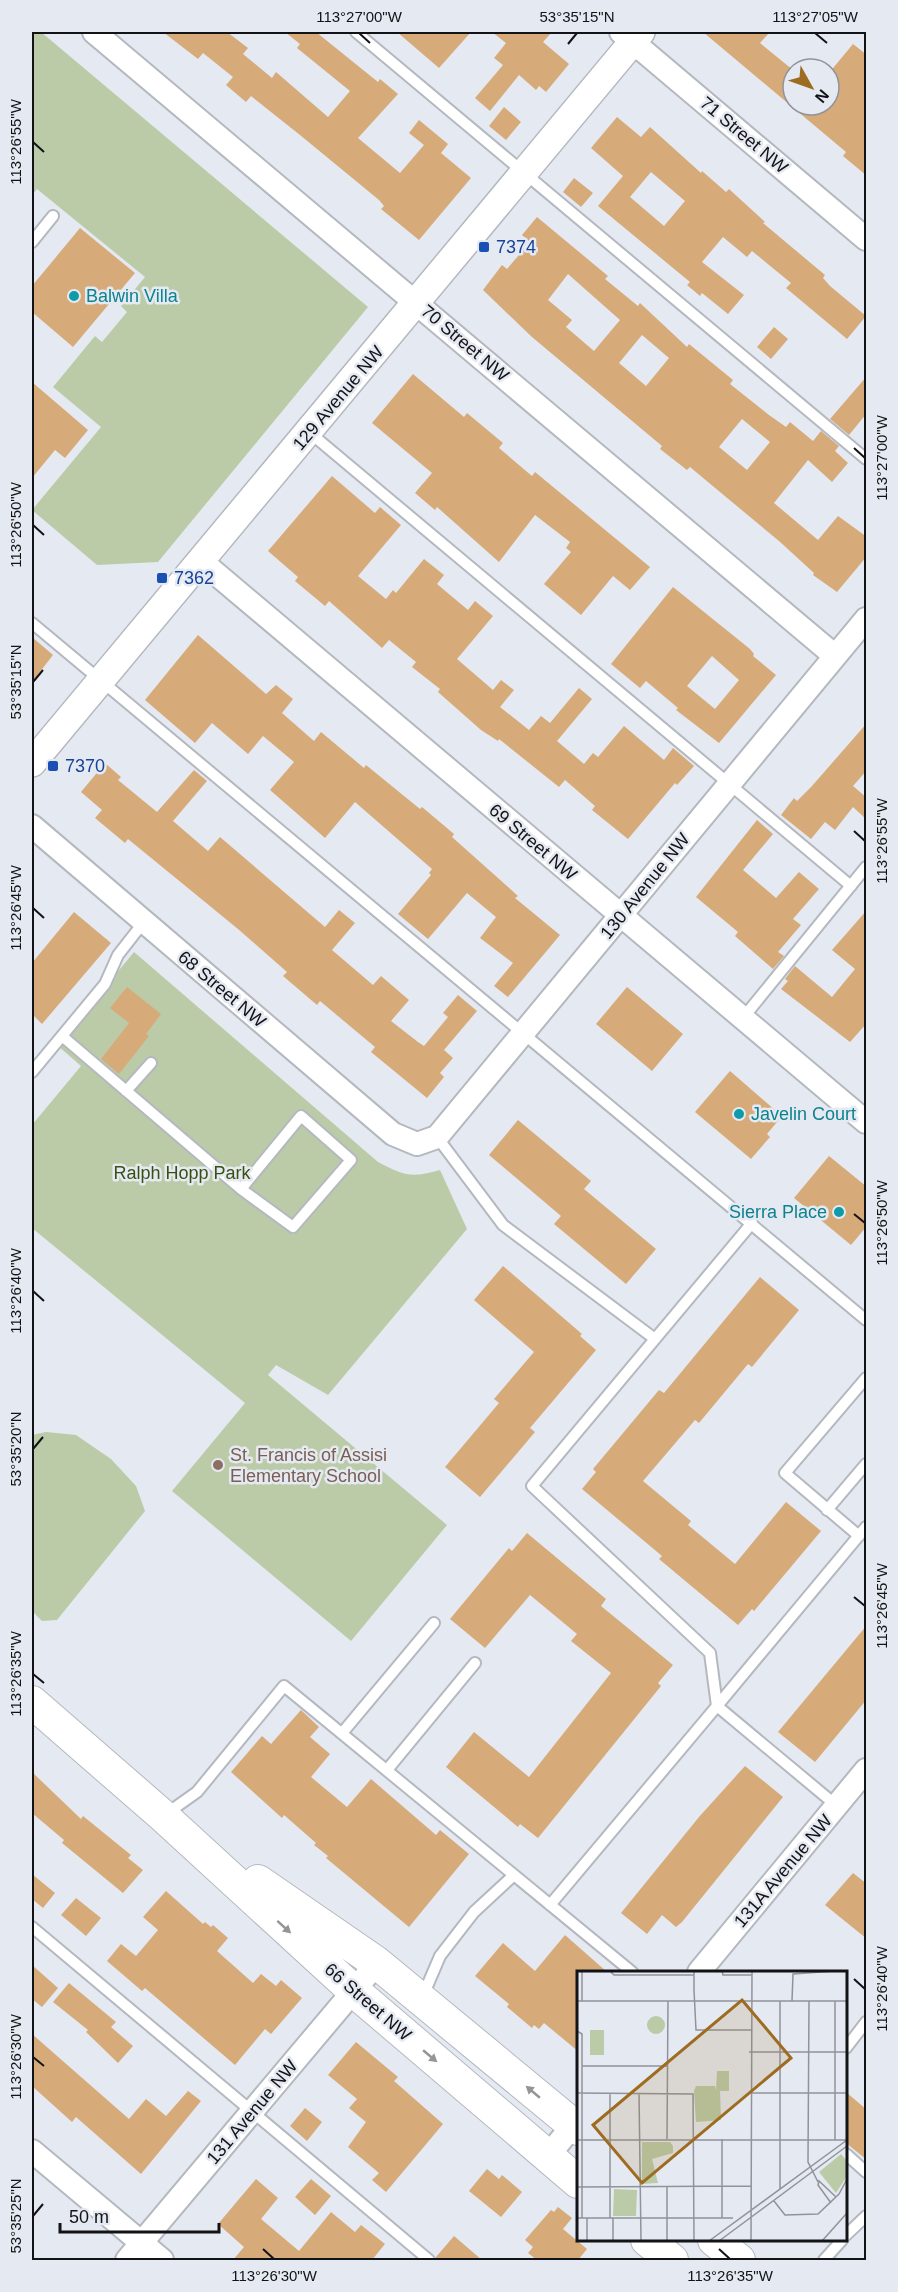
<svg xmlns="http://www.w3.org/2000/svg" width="898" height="2292" font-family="Helvetica,sans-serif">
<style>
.green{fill:#bbcba8}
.building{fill:#d6ab79;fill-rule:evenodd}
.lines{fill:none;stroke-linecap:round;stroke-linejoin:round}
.service-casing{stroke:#b4b8bf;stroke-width:14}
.minor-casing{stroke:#b4b8bf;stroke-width:26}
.tertiary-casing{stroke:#b4b8bf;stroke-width:30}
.secondary-casing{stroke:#b4b8bf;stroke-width:34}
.service{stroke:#fff;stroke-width:10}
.minor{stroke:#fff;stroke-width:22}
.tertiary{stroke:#fff;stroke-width:27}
.secondary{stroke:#fff;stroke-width:32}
.oneway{fill:#949596}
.ticks{fill:none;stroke:#121316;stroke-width:2}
.transit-dot{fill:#1a4fb4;stroke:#e5e9f1;stroke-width:2}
.culture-dot{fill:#0f9aa8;stroke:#e5e9f1;stroke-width:2}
.education-dot{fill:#8d6e63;stroke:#e5e9f1;stroke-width:2}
.labels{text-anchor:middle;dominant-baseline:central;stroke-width:5;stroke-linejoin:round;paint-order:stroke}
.street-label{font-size:18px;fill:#121316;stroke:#e5e9f1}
.transit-label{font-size:18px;fill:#164399;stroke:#e5e9f1;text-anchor:start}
.culture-label{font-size:18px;fill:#0d838f;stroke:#e5e9f1;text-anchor:start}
.park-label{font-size:18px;fill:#3a5011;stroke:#e5e9f1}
.education-label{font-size:18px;fill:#785e54;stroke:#e5e9f1;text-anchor:start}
.inset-road{fill:none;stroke:#919399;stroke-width:1.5}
.view{fill:#9d6c20;fill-opacity:0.15;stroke:#9d6c20;stroke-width:3}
.inset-edge{fill:none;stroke:#121316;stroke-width:3}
.neatline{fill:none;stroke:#121316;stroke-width:2}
.ticks-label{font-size:15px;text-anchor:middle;fill:#121316}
</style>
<rect width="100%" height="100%" fill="#e5e9f1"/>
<path class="green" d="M32,32H41L368,307L158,562L97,565L32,510L101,427L53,387L95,336L102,342L127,312L121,306L145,277L37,189L32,195Z
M134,952L378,1162C404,1176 412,1178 440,1170L467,1229L328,1395L276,1365L268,1375L447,1525L351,1641L172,1491L245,1403L32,1228V1125L81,1066L57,1045Z
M46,1432L76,1435L111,1459L136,1486L145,1511L57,1620L42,1621L32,1611V1435Z"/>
<path class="building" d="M163,32H227L248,48L243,54L272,78L276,72L328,117L350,91L297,48L300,44L285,32H316L378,82L380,79L398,94L358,138L400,173L424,145L409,133L419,120L448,144L441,153L471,178L419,240L381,209L384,206L379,200L300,135L251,96L246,102L226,85L233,77L203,53L198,59Z
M397,32H471L439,68Z
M492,32H552L543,42L569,64L546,92L539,86L536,90L519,75L490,111L475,98L503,65L494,58L506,43Z
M703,32H770L760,43L793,70V105H829V73L853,44L867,55V176L843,156L846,152Z
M504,107L521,122L506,140L489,126Z
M617,117L641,137L650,127L701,173L702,171L726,192L729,189L765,222L763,223L825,275L823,278L830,286L866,316L847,339L786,288L791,283L752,251L747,257L723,237L702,262L744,295L728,314L702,293L700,296L687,285L690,282L598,206L623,176L591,148ZM651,172L685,201L664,226L630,197Z
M574,178L593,193L581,207L563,192Z
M537,217L608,276L605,279L638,306L640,303L687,347L689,344L733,380L730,384L769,415L786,427L790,422L813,441L821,431L839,446L835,451L848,463L832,482L808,460L774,503L818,540L838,516L867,537V556L837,592L813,575L814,573L779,541L726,497L690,467L687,470L660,449L662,446L532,337L483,290L502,265L507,269L530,242L522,235ZM568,274L620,320L594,351L566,327L572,320L548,300ZM642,335L669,358L646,386L619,363ZM742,419L770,442L747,470L719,447Z
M80,228L135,273L73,347L32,312V286Z
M774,327L788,339L771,359L757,347Z
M413,374L464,417L467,413L503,443L499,448L532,476L535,472L650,567L630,590L613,576L581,615L544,584L571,552L566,548L570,542L535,515L499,562L437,507L435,510L415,493L432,473L372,423Z
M867,376V413L849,435L830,419Z
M32,382L88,430L65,458L55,450L32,478Z
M332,476L375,513L380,507L401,525L358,576L386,599L393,590L396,593L424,559L444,575L437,584L468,610L475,601L493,616L457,659L493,690L501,680L514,690L500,707L529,730L541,716L550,723L579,688L592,699L557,741L584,764L593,753L598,757L624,726L664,760L673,748L694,766L677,785L675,783L628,839L592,810L595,806L565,780L559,787L499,739L498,741L481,730L438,692L440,689L412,667L416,662L389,640L382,648L329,601L325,606L295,581L298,577L268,551Z
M673,587L750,649L754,654L753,656L776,675L719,743L676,710L678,708L646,681L640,688L611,664ZM712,656L739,680L715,709L687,686Z
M198,635L266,694L276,685L293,699L282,713L314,741L321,732L364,768L366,765L420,809L422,807L454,834L452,837L518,896L515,898L560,935L508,997L494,986L513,963L480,938L496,917L467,893L428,939L398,914L431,875L429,873L432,869L355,802L325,838L270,790L294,762L263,736L248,754L212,723L195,743L145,700Z
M32,637L53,655L32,682Z
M867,723V770L853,786L867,798V820L853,807L835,830L825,822L811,839L781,815L794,798L797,801L812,786Z
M105,763L121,777L118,780L157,812L194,770L207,781L173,821L208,851L220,837L325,927L339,910L355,923L332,950L373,985L381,976L409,1000L391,1021L418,1042L424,1046L448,1017L443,1013L458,995L477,1011L444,1050L453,1058L440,1073L444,1077L427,1098L371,1052L375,1047L320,1001L317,1005L283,976L287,972L238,929L128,839L125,843L95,818L102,810L81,792Z
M757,820L773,834L743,870L776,898L799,872L819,889L793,919L801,925L778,952L784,956L773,969L735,936L738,932L696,897Z
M867,910V1023L850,1042L781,989L788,981L785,979L795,966L832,997L855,969L832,950Z
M74,912L111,943L42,1024L32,1014V963Z
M127,987L161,1014L146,1034L149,1036L119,1074L101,1059L129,1023L110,1008Z
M627,987L683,1034L652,1071L596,1024Z
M730,1071L782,1116L767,1134L770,1137L751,1159L695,1112Z
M518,1120L591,1181L584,1189L656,1249L626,1284L554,1224L561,1216L489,1155Z
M829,1156L867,1187V1226L851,1245L794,1198Z
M503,1266L582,1334L580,1336L596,1350L530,1428L535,1432L480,1497L445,1467L499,1403L494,1399L534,1352L474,1300Z
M760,1277L799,1310L752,1367L748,1364L699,1423L695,1420L643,1481L691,1521L688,1525L735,1564L786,1502L821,1531L754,1611L752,1609L738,1625L659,1559L662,1556L582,1489L596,1472L593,1469L659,1390L664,1393Z
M527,1533L606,1599L601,1606L673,1665L658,1683L661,1686L538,1838L520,1824L518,1827L446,1767L474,1732L529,1777L611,1673L571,1641L577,1634L530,1595L485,1648L450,1619L509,1548L512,1551Z
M867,1625V1699L815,1762L778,1732Z
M301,1710L319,1727L310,1737L330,1754L311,1777L347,1807L371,1779L436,1835L440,1830L469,1854L409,1927L326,1858L328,1856L314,1845L316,1843L284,1815L282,1818L231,1772L262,1736L271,1744Z
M745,1766L783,1797L682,1922L676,1927L662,1915L647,1934L621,1913L699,1817Z
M32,1772L81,1819L83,1816L131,1855L128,1858L143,1870L123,1893L62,1843L64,1840L32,1813Z
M853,1873L867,1884V1939L825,1905Z
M32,1874L55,1893L43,1908L32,1899Z
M166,1891L203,1924L205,1922L211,1927L213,1925L228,1938L217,1951L253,1983L261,1974L276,1986L281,1980L302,1998L271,2034L265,2029L235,2065L145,1988L142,1991L107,1961L121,1944L136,1956L158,1930L143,1917Z
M76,1898L101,1918L86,1936L61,1915Z
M565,1935L607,1972H579V2052L544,2023L539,2029L534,2025L532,2028L507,2007L509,2004L475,1976L503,1943L535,1971Z
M32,1965L58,1988L42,2007L32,1999Z
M69,1983L116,2022L111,2027L133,2046L118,2063L86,2032L88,2030L53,2002Z
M32,2034L129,2119L146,2099L166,2116L188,2091L201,2101L141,2174L76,2117L72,2122L32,2086Z
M356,2042L398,2077L394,2081L443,2124L386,2192L372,2180L379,2173L348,2147L366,2122L349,2108L357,2099L328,2075Z
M846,2092L867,2110V2160L846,2143Z
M305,2108L322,2122L307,2141L290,2126Z
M487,2169L499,2179L502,2175L522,2192L501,2217L469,2191Z
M256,2179L278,2198L261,2219L299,2251L331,2212L355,2232L361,2225L385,2244L372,2260H233L244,2247L218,2224Z
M311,2179L331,2196L315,2215L295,2197Z
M558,2207L572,2218L563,2229L587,2249L578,2260H537L528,2253L533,2247L525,2240L551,2210L554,2212Z
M454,2236L482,2260H436V2257Z"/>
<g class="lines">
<g class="service-casing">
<path id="service" d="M356,32L866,459
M32,242L53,216
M309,432L851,886
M32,623L866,1320
M743,1018L866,867
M62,1036L241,1189L293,1227L351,1160L301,1116L241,1189
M32,1072L105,984L118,955L143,923
M126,1091L151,1063
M437,1137L503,1225L655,1339
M752,1223L532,1486L710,1653L717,1706L866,1527
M827,1510L866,1464
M859,1536L785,1473L866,1378
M343,1732L434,1623
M387,1770L475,1663
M166,1814L197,1792L284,1686L632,1972
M550,1905L717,1706L837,1806
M32,1927L429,2260
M422,1998L440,1956L474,1912L514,1875
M846,2048L866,2022
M846,2154L866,2172
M846,2235L866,2216
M824,2260L842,2240"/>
</g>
<g class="minor-casing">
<path id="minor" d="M94,32L835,656
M621,32L866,239
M201,561L866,1122
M32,826L393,1134L417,1144L437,1137L866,619
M699,1972L866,1770
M32,2151L162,2260
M548,2156L578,2119
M127,2260L377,1963"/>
</g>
<g class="tertiary-casing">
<path id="tertiary" d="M32,763L641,32"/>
</g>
<g class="secondary-casing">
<path id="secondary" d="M32,1702L163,1816L354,1991L578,2182
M258,1881L377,1963L578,2129
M647,2240L672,2260
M714,2240L739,2260"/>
</g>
<use href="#service" class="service"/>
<use href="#minor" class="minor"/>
<use href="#tertiary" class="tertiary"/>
<use href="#secondary" class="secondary"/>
</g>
<defs><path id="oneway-solid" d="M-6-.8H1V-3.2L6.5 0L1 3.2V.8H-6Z" transform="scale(1.5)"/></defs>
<g class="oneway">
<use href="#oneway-solid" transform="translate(284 1927) rotate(42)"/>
<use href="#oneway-solid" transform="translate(430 2056) rotate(40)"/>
<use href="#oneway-solid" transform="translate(533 2092) rotate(-140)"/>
</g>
<path class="ticks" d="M359,33L370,43M815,33L827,43M568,44L577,33M33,142L44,152M854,448L865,458M33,525L44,535M33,682L43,670M854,831L865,841M33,908L44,918M854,1214L865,1223M33,1291L44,1301M33,1449L43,1437M854,1597L865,1606M33,1674L44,1683M854,1979L865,1989M33,2057L44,2066M33,2216L43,2204M263,2249L274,2259M719,2249L730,2259"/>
<g class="transit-dot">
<rect x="478" y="241" width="12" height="12" rx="3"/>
<rect x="156" y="572" width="12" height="12" rx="3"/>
<rect x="47" y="760" width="12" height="12" rx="3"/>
</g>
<g class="culture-dot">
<circle cx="74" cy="296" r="6"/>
<circle cx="739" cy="1114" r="6"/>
<circle cx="839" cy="1212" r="6"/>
</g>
<circle class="education-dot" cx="218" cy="1465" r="6"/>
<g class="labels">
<g class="street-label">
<text transform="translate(744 135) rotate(40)">71 Street NW</text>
<text transform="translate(465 343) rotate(40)">70 Street NW</text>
<text transform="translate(338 398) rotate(-50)">129 Avenue NW</text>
<text transform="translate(533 842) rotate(40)">69 Street NW</text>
<text transform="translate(645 886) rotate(-51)">130 Avenue NW</text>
<text transform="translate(222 989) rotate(40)">68 Street NW</text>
<text transform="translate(783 1871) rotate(-50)">131A Avenue NW</text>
<text transform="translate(368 2002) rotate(41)">66 Street NW</text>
<text transform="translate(252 2112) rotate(-50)">131 Avenue NW</text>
</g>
<g class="transit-label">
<text x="496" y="247">7374</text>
<text x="174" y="578">7362</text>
<text x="65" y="766">7370</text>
</g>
<g class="culture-label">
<text x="86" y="296">Balwin Villa</text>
<text x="751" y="1114">Javelin Court</text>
<text x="827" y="1212" text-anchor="end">Sierra Place</text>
</g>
<g class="park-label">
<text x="182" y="1173">Ralph Hopp Park</text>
</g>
<g class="education-label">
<text x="230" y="1455">St. Francis of Assisi<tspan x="230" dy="21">Elementary School</tspan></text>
</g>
</g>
<g transform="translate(577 1971)">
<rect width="270" height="270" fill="#e5e9f1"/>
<path d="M70 54a9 9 0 1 1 18 0a9 9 0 1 1-18 0ZM13,59H27V84H13ZM140,100H152V120H143L144,149L119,151L117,120L119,115H138L139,120ZM65,171H93L96,175V182L75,188L81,212L65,213ZM264,183L270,190V205L259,222L242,201ZM37,218L60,219L59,245H36Z" fill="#bbcba8"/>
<path class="inset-road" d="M5,0V30M33,0L37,4H117M145,0L146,4H175M117,19L119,59H175M117,20V0M0,30H270M203,30V218M215,30L216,3L258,0M232,30L231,191L241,211M0,60L5,63V247M172,81H270M5,95H91M0,122L116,123L117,270M62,122L64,270M174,122H270M90,168L91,30M145,168V247M0,169H269M258,169V30M90,215V270M0,216L174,215M197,230L208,244L241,243L262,223L270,208M254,232L241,214L242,210L259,226M0,247H156M33,247V122M36,247V270M10,270V247M132,270L270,169M142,270L270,175M174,270L175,0M245,270L270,242"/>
<path class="view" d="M165,29L214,87L65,212L16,154Z"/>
<rect width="270" height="270" class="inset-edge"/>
</g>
<rect width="898" height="2292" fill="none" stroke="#e5e9f1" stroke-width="66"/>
<g transform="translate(811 87) rotate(130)"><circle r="28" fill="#e5e9f1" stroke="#919399" stroke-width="1.5"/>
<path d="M0-4.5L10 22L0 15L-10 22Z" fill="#9d6c20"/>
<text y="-9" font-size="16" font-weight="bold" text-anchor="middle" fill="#121316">N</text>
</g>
<path d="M60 2223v9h159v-9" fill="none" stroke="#121316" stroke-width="3"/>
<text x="69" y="2223" font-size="18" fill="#121316" stroke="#e5e9f1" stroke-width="4.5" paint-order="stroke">50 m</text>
<rect x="33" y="33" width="832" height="2226" class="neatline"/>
<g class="ticks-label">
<text x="359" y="22">113°27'00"W</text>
<text x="577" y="22">53°35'15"N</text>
<text x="815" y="22">113°27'05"W</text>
<text transform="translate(16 142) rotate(-90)" y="5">113°26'55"W</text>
<text transform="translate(882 458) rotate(-90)" y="5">113°27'00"W</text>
<text transform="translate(16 525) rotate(-90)" y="5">113°26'50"W</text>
<text transform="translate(16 682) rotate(-90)" y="5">53°35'15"N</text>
<text transform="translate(882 841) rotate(-90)" y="5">113°26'55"W</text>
<text transform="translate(16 908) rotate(-90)" y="5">113°26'45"W</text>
<text transform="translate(882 1223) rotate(-90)" y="5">113°26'50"W</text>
<text transform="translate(16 1291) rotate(-90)" y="5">113°26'40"W</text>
<text transform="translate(16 1449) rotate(-90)" y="5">53°35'20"N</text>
<text transform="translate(882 1606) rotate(-90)" y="5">113°26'45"W</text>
<text transform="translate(16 1674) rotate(-90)" y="5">113°26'35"W</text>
<text transform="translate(882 1989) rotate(-90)" y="5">113°26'40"W</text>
<text transform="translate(16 2057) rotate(-90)" y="5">113°26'30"W</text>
<text transform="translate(16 2216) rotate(-90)" y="5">53°35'25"N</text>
<text x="274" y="2281">113°26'30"W</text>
<text x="730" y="2281">113°26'35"W</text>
</g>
</svg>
